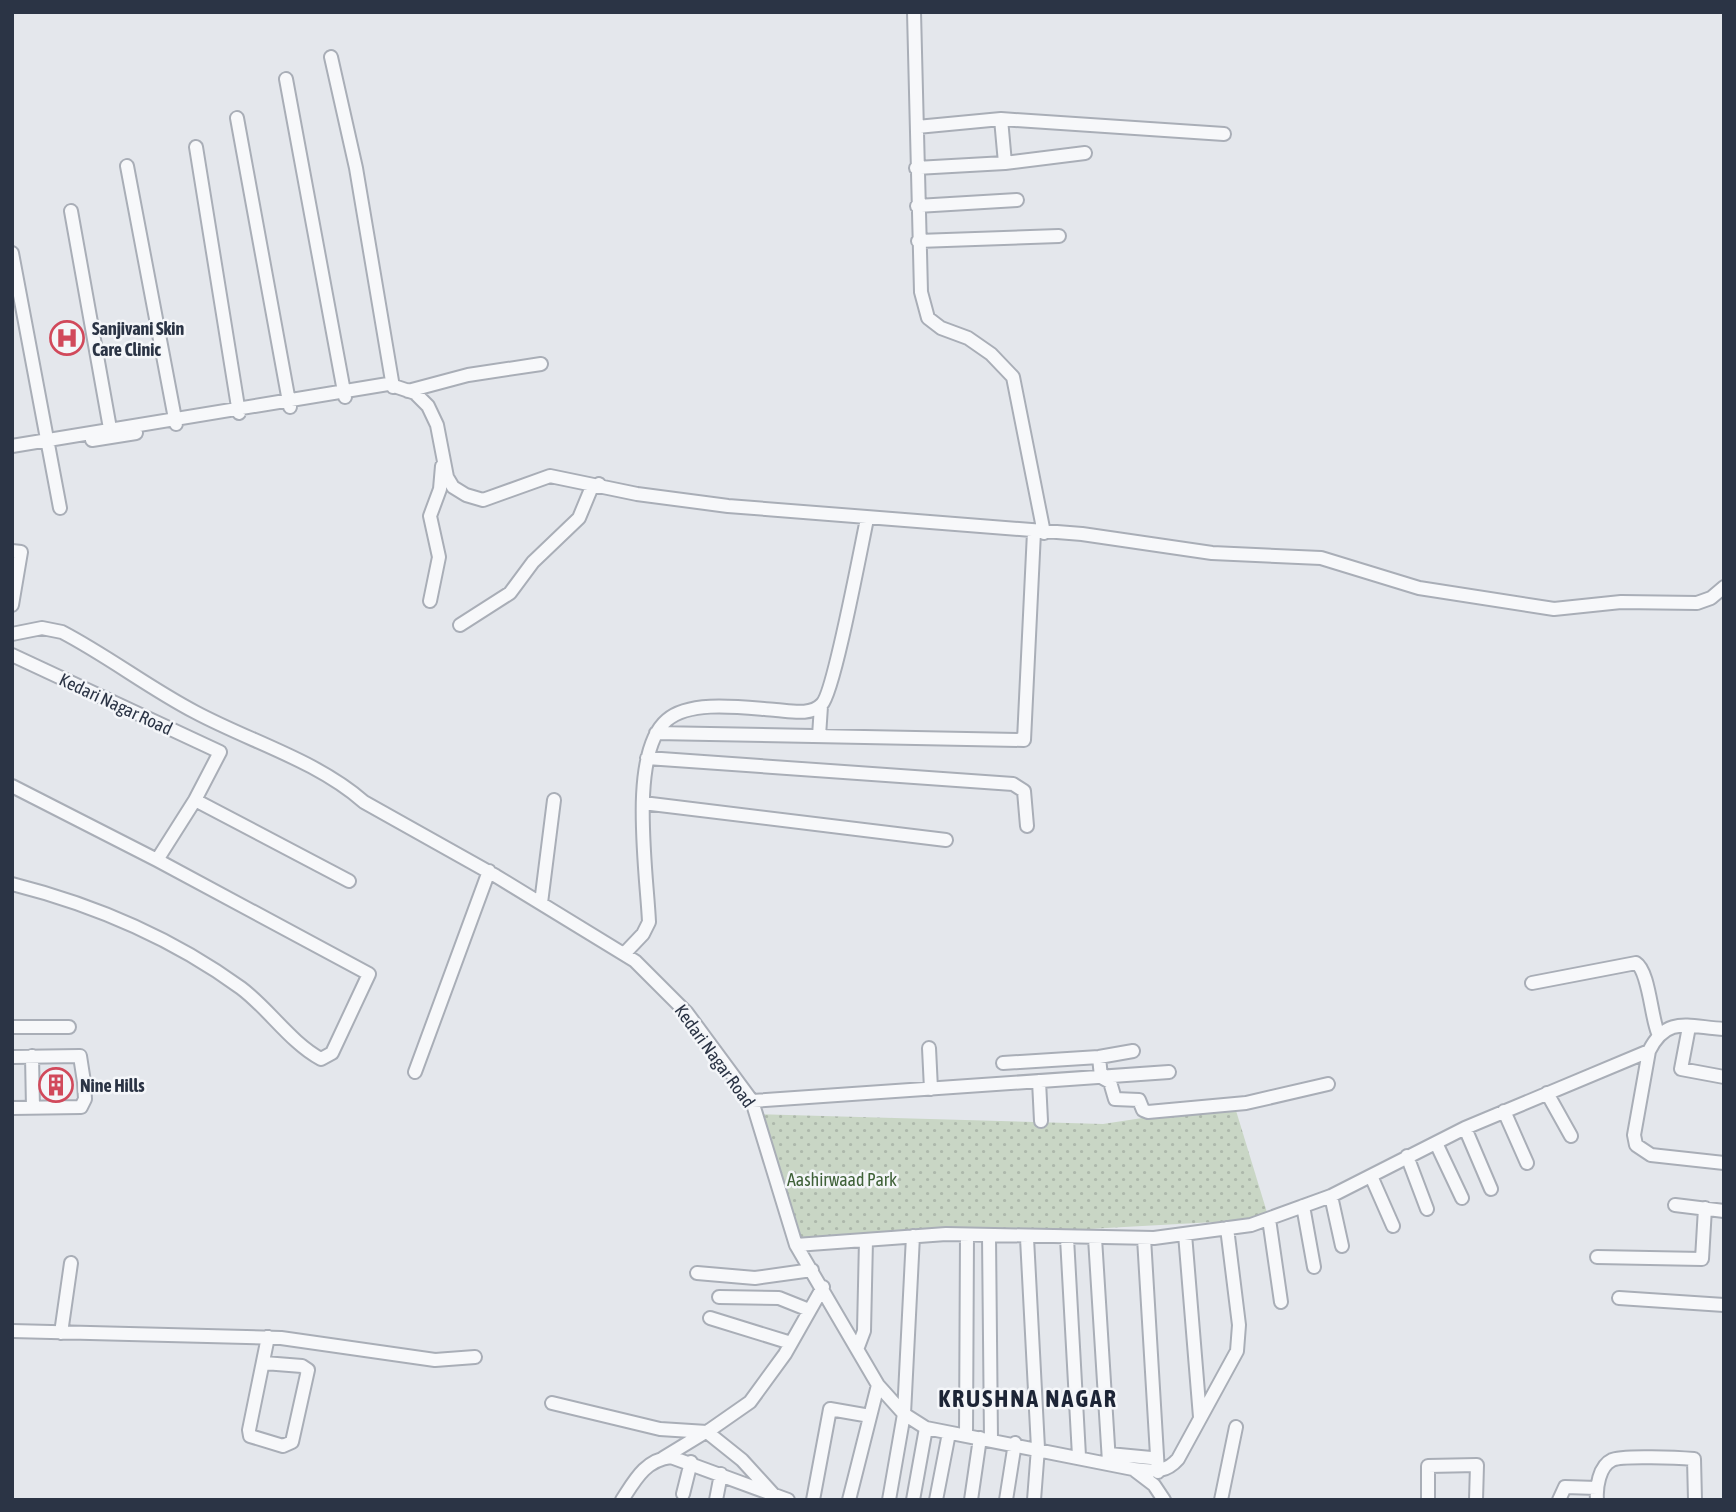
<svg xmlns="http://www.w3.org/2000/svg" width="1736" height="1512" font-family="'Asap Condensed',sans-serif">
<style>
.park{fill:url(#park-dots)}
.lines{fill:none;stroke-linecap:round;stroke-linejoin:round}
.minor-casing{stroke:#a9aeb7;stroke-width:16}
.minor{stroke:#f7f8fa;stroke-width:12}
.labels{text-anchor:middle;dominant-baseline:central;stroke-width:5;stroke-linejoin:round;paint-order:stroke}
.poi-label{font-size:18px;font-weight:bold;fill:#2b3445;stroke:#f4f6f9;text-anchor:start}
.street-label{font-size:18px;fill:#2b3445;stroke:#f4f6f9}
.park-label{font-size:18px;fill:#3f6138;stroke:#f4f6f9}
.district-label{font-size:24px;font-weight:bold;letter-spacing:2px;fill:#1d2536;stroke:#f4f6f9}
</style>
<defs>
<pattern id="park-dots" width="8" height="8" patternUnits="userSpaceOnUse" patternTransform="scale(1.75)"><rect width="8" height="8" fill="#c9d6c5"/><path d="M2 2h.1M6 6h.1" fill="none" stroke="#adb8ab" stroke-width="1.8" stroke-linecap="round"/></pattern>
</defs>
<rect width="100%" height="100%" fill="#e4e7ec"/>
<path class="park" d="M1234,1104L1269,1219L796,1245L757,1114L1103,1124Z"/>
<g class="lines">
<g class="minor-casing">
<path id="minor" d="M914,12L921,292L928,318L941,328L968,338L991,354L1013,377L1044,533
M331,57L356,168L393,387
M286,79L345,397
M237,118L290,407
M917,127L1001,119L1224,134
M196,147L239,413
M1005,163L1085,153
M127,166L176,424
M916,168L1005,163L1001,119
M917,206L1017,200
M71,211L111,434
M918,241L1059,236
M12,253L60,508
M408,391L468,375L541,364
M92,440L136,433
M12,446L388,384L415,393L428,406L437,425L447,477L453,487L466,495L483,500L550,476L637,494L728,506L1082,534L1212,553L1321,558L1419,588L1554,609L1621,602L1697,603L1711,598L1724,587
M12,551L21,552L12,605
M430,601L439,557L430,516L440,489L442,466
M460,625L510,593L533,562L579,518L591,489L599,484
M12,634L42,628L62,632C108,656 149,688 195,712C251,742 316,760 364,802L496,876L635,961L687,1013L752,1101L796,1245L878,1385L904,1414L926,1428L1133,1469L1154,1485L1164,1500
M12,655L220,752L195,800L157,860
M656,733L1024,740L1034,532
M819,736L821,706
M647,758L1013,784L1024,791L1027,826
M12,786L157,860L369,974L332,1053L321,1059C291,1043 269,1009 241,988C171,937 95,905 12,884
M195,800L349,881
M643,803L946,840
M541,903L554,800
M624,954L643,934L649,922C647,874 628,753 667,720C691,699 746,708 776,710C790,711 811,716 822,704C834,692 861,547 867,519
M1532,983L1636,963C1649,971 1651,1017 1658,1033
M12,1027H69
M1689,1027L1681,1069L1724,1077
M929,1048L931,1089
M1649,1051L1634,1135L1636,1145L1651,1155L1724,1163
M32,1056L33,1108
M12,1057L80,1056L84,1082L85,1099L81,1107L12,1108
M1099,1057L1101,1077L1110,1082L1115,1099L1139,1100L1143,1110L1148,1112L1246,1103L1328,1084
M1003,1063L1099,1057L1133,1051
M415,1072L489,871
M1039,1081L1041,1121
M1547,1093L1571,1136
M752,1101L1169,1072
M1504,1111L1527,1163
M1465,1128L1491,1189
M1436,1143L1462,1198
M1407,1156L1427,1209
M1371,1176L1393,1226
M1331,1196L1342,1246
M1675,1205L1724,1211
M1303,1206L1314,1267
M1269,1219L1281,1302
M1185,1234L1200,1417
M989,1236L991,1439
M1027,1238L1038,1448L1034,1500
M1067,1238L1079,1456
M1095,1238L1109,1462
M1144,1238L1158,1472
M796,1245L946,1234L1154,1238L1251,1225L1331,1196L1465,1128L1649,1051C1667,1015 1688,1027 1724,1029
M1597,1257L1702,1259L1705,1208
M697,1273L755,1278L812,1270
M719,1297L779,1298L809,1310
M1619,1298L1724,1305
M710,1318L791,1343
M12,1331L281,1338L435,1360L475,1357
M61,1333L71,1263
M858,1347L864,1331L866,1240
M264,1363L302,1366L308,1370L292,1442L283,1446L250,1436L249,1430L268,1337
M552,1403L660,1429L707,1432L750,1402L785,1354L823,1287
M707,1432L742,1460L773,1494
M966,1436L967,1235
M1109,1454L1151,1458
M663,1458L704,1433
M1134,1469C1152,1471 1165,1474 1178,1459L1237,1351L1239,1325L1227,1228
M683,1494L691,1462
M622,1500C635,1480 645,1460 671,1457L788,1500
M716,1500L721,1474
M813,1500L830,1409L870,1416
M849,1500L878,1385
M889,1500L904,1414L913,1236
M913,1500L926,1428
M936,1500L949,1433
M971,1500L980,1438
M1006,1500L1015,1443
M1221,1500L1236,1427
M1428,1500V1466L1477,1465L1476,1500
M1559,1500L1565,1487L1597,1488
M1597,1500C1596,1488 1599,1466 1612,1460C1621,1455 1681,1458 1694,1459L1695,1500"/>
</g>
<use href="#minor" class="minor"/>
</g>
<defs>
<g id="hospital-ring" transform="scale(1.75)"><circle r="9.5" fill="#f4f6f9" stroke="#d1495b" stroke-width="1.5"/><path d="M-5-5h3v3.5h4V-5h3V5h-3V1.5h-4V5h-3Z" fill="#d1495b"/></g>
<g id="building-ring" transform="scale(1.75)"><circle r="9.5" fill="#f4f6f9" stroke="#d1495b" stroke-width="1.5"/><path d="M-4-6H4V6H1V3H-1V6H-4ZM-2.5-4.3h1.7v1.8h-1.7ZM.8-4.3h1.7v1.8H.8ZM-2.5-1h1.7V.8h-1.7ZM.8-1h1.7V.8H.8Z" fill="#d1495b"/></g>
</defs>
<g fill-rule="evenodd">
<use href="#hospital-ring" x="67" y="338"/>
<use href="#building-ring" x="56" y="1085"/>
</g>
<g class="labels">
<g class="poi-label">
<text x="92" y="328">Sanjivani Skin<tspan x="92" dy="21">Care Clinic</tspan></text>
<text x="80" y="1085">Nine Hills</text>
</g>
<g class="street-label">
<text transform="translate(116 704) rotate(25)">Kedari Nagar Road</text>
<text transform="translate(715 1056) rotate(54)">Kedari Nagar Road</text>
</g>
<g class="park-label">
<text x="842" y="1179">Aashirwaad Park</text>
</g>
<g class="district-label">
<text x="1028" y="1398">KRUSHNA NAGAR</text>
</g>
</g>
<rect width="1736" height="1512" fill="none" stroke="#2b3445" stroke-width="28"/>
</svg>
